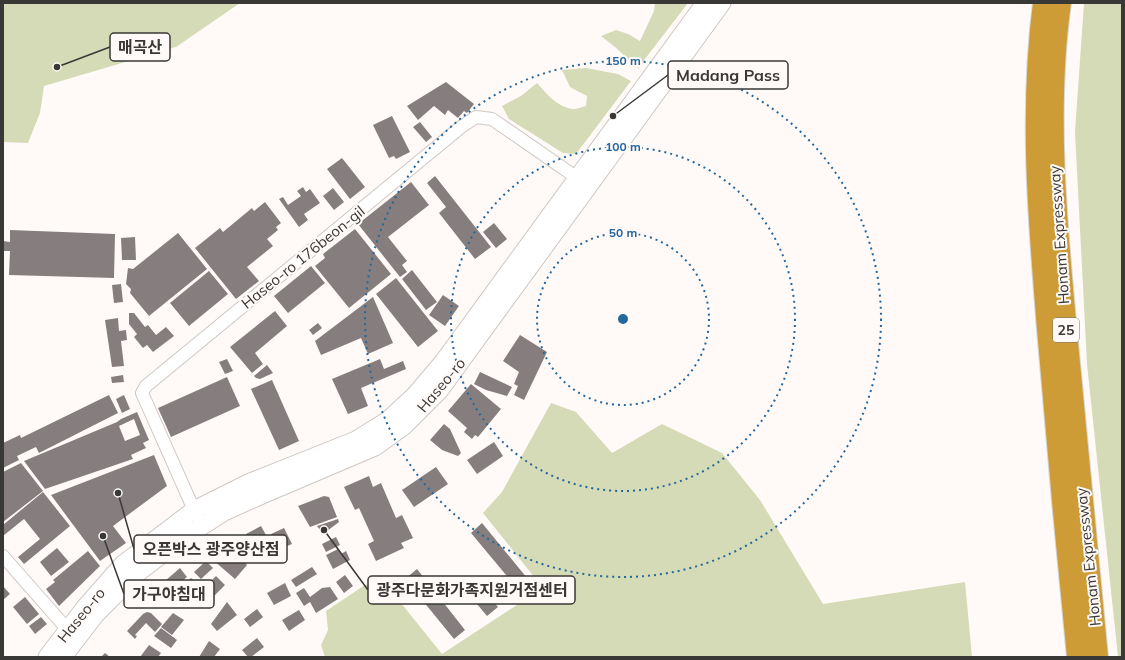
<svg xmlns="http://www.w3.org/2000/svg" width="1125" height="660" font-family="Mulish,'Noto Sans KR',sans-serif">
<style>
.green{fill:#d5dab7}
.building{fill:#867e7e;fill-rule:evenodd}
.lines{fill:none;stroke-linecap:round;stroke-linejoin:round}
.street-casing{stroke:#cec7c3;stroke-width:14}
.secondary-casing{stroke:#cec7c3;stroke-width:19}
.highway-casing{stroke:#d8d7d7;stroke-width:24}
.street{stroke:#fff;stroke-width:12}
.secondary{stroke:#fff;stroke-width:17}
.highway{stroke:#cd9c36;stroke-width:22}
.ring{fill:none;stroke:#24679c;stroke-width:2;stroke-dasharray:2 4}
.labels{text-anchor:middle;dominant-baseline:central;stroke-width:4;stroke-linejoin:round;paint-order:stroke}
.shield{fill:#fffaf8;stroke:#757270;stroke-width:1}
.shield-label{font-size:14px;font-weight:bold;fill:#3a3836}
.street-label{font-size:15px;fill:#3a3836;stroke:#fffaf8}
.centre{fill:#24679c;stroke:#fffaf8;stroke-width:2}
.ring-label{font-size:12px;text-anchor:middle;font-weight:bold;fill:#24679c;stroke:#fffaf8;stroke-width:4;stroke-linejoin:round;paint-order:stroke}
.leader{fill:none;stroke:#3a3836;stroke-width:1.5}
.callout-dot{fill:#3a3836;stroke:#fffaf8;stroke-width:1.5}
.callout{fill:#fffaf8;stroke:#3a3836;stroke-width:1.5}
.callout-label{font-size:16px;text-anchor:middle;font-weight:bold;fill:#3a3836}
</style>
<rect width="100%" height="100%" fill="#fffaf8"/>
<path class="green" d="M3,3H240L176,47L44,86L40,113L28,143L3,142Z
M655,3H688L638,68L615,47L601,36L616,30L628,34L640,41L654,11Z
M1084,3H1122V657H1118L1087,364L1075,132Z
M586,68L618,74L631,81L576,154L563,153L509,119L502,106L521,96L537,83C547,94 557,107 573,109C577,109 582,107 586,106L587,96L570,87L562,70Z
M551,403L576,412L612,453L662,424L722,453L760,500L823,604L965,582L972,657H325L321,645L328,630L326,611L365,585L384,582L442,654L543,588L483,513L502,492Z"/>
<path class="building" d="M446,82L474,104L467,113L464,111L458,118L448,110L445,115L434,106L418,120L407,106Z
M392,116L410,152L396,159L394,156L389,158L373,125Z
M420,122L432,137L426,142L413,127Z
M342,158L365,187L350,199L327,169Z
M435,176L491,247L475,259L439,213L446,207L427,183Z
M411,182L429,205L388,237L407,261L402,265L407,272L400,277L358,224Z
M303,187L306,192L310,189L320,203L304,214L308,220L299,227L279,199L283,197L288,205L301,196L297,191Z
M333,188L344,202L334,210L323,196Z
M265,202L281,223L276,227L278,230L267,239L273,246L247,267L259,281L236,299L195,248L220,228L223,232L252,208L254,211Z
M494,223L507,239L496,248L483,232Z
M355,229L391,274L349,308L315,266L325,258L323,254Z
M10,230L115,234L114,278L9,275L10,251H3V241L10,242Z
M178,233L207,269L149,316L130,293L131,289L126,284L128,268L133,269Z
M135,237L136,260H122L121,238Z
M311,266L325,283L288,313L274,296Z
M412,270L437,302L426,310L402,279Z
M209,271L228,294L189,326L170,303Z
M396,278L438,331L418,347L376,294Z
M121,284L123,302L114,303L112,285Z
M443,295L459,306L445,326L429,315Z
M373,297L393,343L368,354L361,338L321,355L315,341Z
M275,311L287,326L255,353L263,364L252,373L230,347Z
M129,313H134L145,327L148,325L156,335L166,327L174,336L153,352L147,345L143,348L134,337L137,334L129,324Z
M118,318L119,331L126,330L127,340L121,341L124,366L112,367L105,320Z
M318,323L322,328L313,335L309,330Z
M520,335L547,352L524,400L514,395L518,386L514,384L519,372L503,361Z
M227,359L233,371L225,374L219,362Z
M380,359L384,369L403,361L406,369L361,388L368,406L348,414L332,379Z
M267,365L273,373L260,379L256,378L254,376Z
M480,372L512,387L507,396L486,390L474,384Z
M123,375L124,382L112,383L111,377Z
M227,377L240,406L171,437L158,408Z
M272,380L299,441L279,450L251,389Z
M471,384L501,409L478,437L475,435L472,439L464,432L467,428L448,411Z
M109,395L118,413L39,453L36,447L17,456L19,460L3,468V443L20,435L21,438Z
M124,395L130,409L122,413L116,399Z
M137,412L149,440L143,443L146,448L131,455L133,459L45,489L24,461L117,422L121,419ZM134,419L140,435L125,441L119,426Z
M444,424L450,429L461,453L458,456L442,450L430,440Z
M494,442L503,456L477,474L467,460Z
M154,455L167,486L113,526L126,543L100,561L51,495Z
M21,463L43,491L3,522V472Z
M436,467L448,484L414,507L402,490Z
M369,476L373,487L381,483L396,518L402,515L413,538L401,543L404,548L376,561L368,544L374,541L359,508L355,510L344,487Z
M43,492L70,526L24,564L18,557L40,539L24,519L3,536V525Z
M324,496L329,497L337,517L310,527L298,506Z
M338,519L339,522L323,534L317,526Z
M482,523L532,584L521,593L471,533Z
M261,526L276,553L257,563L244,539L246,534Z
M284,528L292,544L278,550L271,534Z
M336,537L340,545L326,552L322,544Z
M57,548L69,562L51,576L40,562Z
M338,549L341,554L346,551L350,560L333,569L326,555Z
M220,550L227,559L232,555L235,560L239,556L247,565L235,579L213,560V556Z
M88,551L100,566L59,606L46,589L55,582L53,580Z
M206,561L213,568L201,579L194,572Z
M312,567L317,574L296,587L291,580Z
M180,568L187,577L170,590L165,584V581Z
M417,569L465,630L454,639L405,579Z
M345,575L353,586L344,593L336,582Z
M216,576L225,585L211,599L202,590Z
M473,577L498,607L487,616L462,586Z
M191,578L200,585L187,600L178,593Z
M285,583L291,596L274,605L267,593Z
M3,586L10,594L3,600Z
M330,587L338,599L316,613L310,602L304,606L296,593L304,588L310,597L322,588Z
M25,597L39,614L27,624L13,607Z
M227,602L237,615L217,631L211,624Z
M257,609L263,617L250,627L244,619Z
M299,610L305,620L289,631L282,620Z
M147,612L151,613L162,624L155,632L146,623L135,635L137,636L135,639L127,631L143,614Z
M173,613L184,620L172,635L161,627Z
M41,617L47,624L35,634L29,626Z
M161,628L177,640L171,648L154,636Z
M257,638L264,647L251,657H248L242,650Z
M209,641L220,649L214,657H199Z
M149,645L161,653L158,657H140Z
M105,653L110,657H101Z"/>
<g class="lines">
<g class="street-casing">
<path id="street" d="M197,516L194,510L142,393L146,386L461,127L476,117L492,119L583,182
M3,556L68,630L74,635"/>
</g>
<g class="secondary-casing">
<path id="secondary" d="M47,657L86,606L123,564L194,510L248,483L356,440L388,420L415,395L443,362L705,3
M63,657L96,614L135,575L185,537L224,512L262,495L375,447L404,426L440,390L722,3"/>
</g>
<g class="highway-casing">
<path id="highway" d="M1044,3C1030,111 1039,220 1048,329C1057,438 1067,548 1078,657
M1060,3C1045,109 1056,226 1066,332C1076,440 1087,549 1097,657"/>
</g>
<use href="#street" class="street"/>
<use href="#secondary" class="secondary"/>
<use href="#highway" class="highway"/>
</g>
<g class="ring">
<circle cx="623" cy="319" r="86"/>
<circle cx="623" cy="319" r="172"/>
<circle cx="623" cy="319" r="258"/>
</g>
<g class="labels">
<rect class="shield" x="1053" y="318" width="26" height="24" rx="3"/>
<g class="shield-label">
<text x="1066" y="330">25</text>
</g>
<g class="street-label">
<text transform="translate(1059 235) rotate(-94)">Honam Expressway</text>
<text transform="translate(303 257) rotate(-39)">Haseo-ro 176beon-gil</text>
<text transform="translate(441 385) rotate(-50)">Haseo-ro</text>
<text transform="translate(1088 557) rotate(-96)">Honam Expressway</text>
<text transform="translate(81 615) rotate(-51)">Haseo-ro</text>
</g>
</g>
<circle cx="623" cy="319" r="6" class="centre"/>
<g class="ring-label">
<text x="623" y="65">150 m</text>
<text x="623" y="151">100 m</text>
<text x="623" y="237">50 m</text>
</g>
<path class="leader" d="M57 67L110 47M613 116L668 75M118 493L134 549M324 530L368 590M103 536L124 594"/>
<g class="callout-dot">
<circle cx="57" cy="67" r="4"/>
<circle cx="613" cy="116" r="4"/>
<circle cx="118" cy="493" r="4"/>
<circle cx="324" cy="530" r="4"/>
<circle cx="103" cy="536" r="4"/>
</g>
<g class="callout">
<rect x="110" y="33" width="60" height="28" rx="4"/>
<rect x="668" y="61" width="120" height="28" rx="4"/>
<rect x="134" y="535" width="153" height="28" rx="4"/>
<rect x="368" y="576" width="207" height="28" rx="4"/>
<rect x="124" y="580" width="90" height="28" rx="4"/>
</g>
<g class="callout-label">
<text x="140" y="53">매곡산</text>
<text x="728" y="81">Madang Pass</text>
<text x="211" y="555">오픈박스 광주양산점</text>
<text x="472" y="596">광주다문화가족지원거점센터</text>
<text x="169" y="600">가구야침대</text>
</g>
<rect width="1125" height="660" fill="none" stroke="#3a3836" stroke-width="8"/>
</svg>
